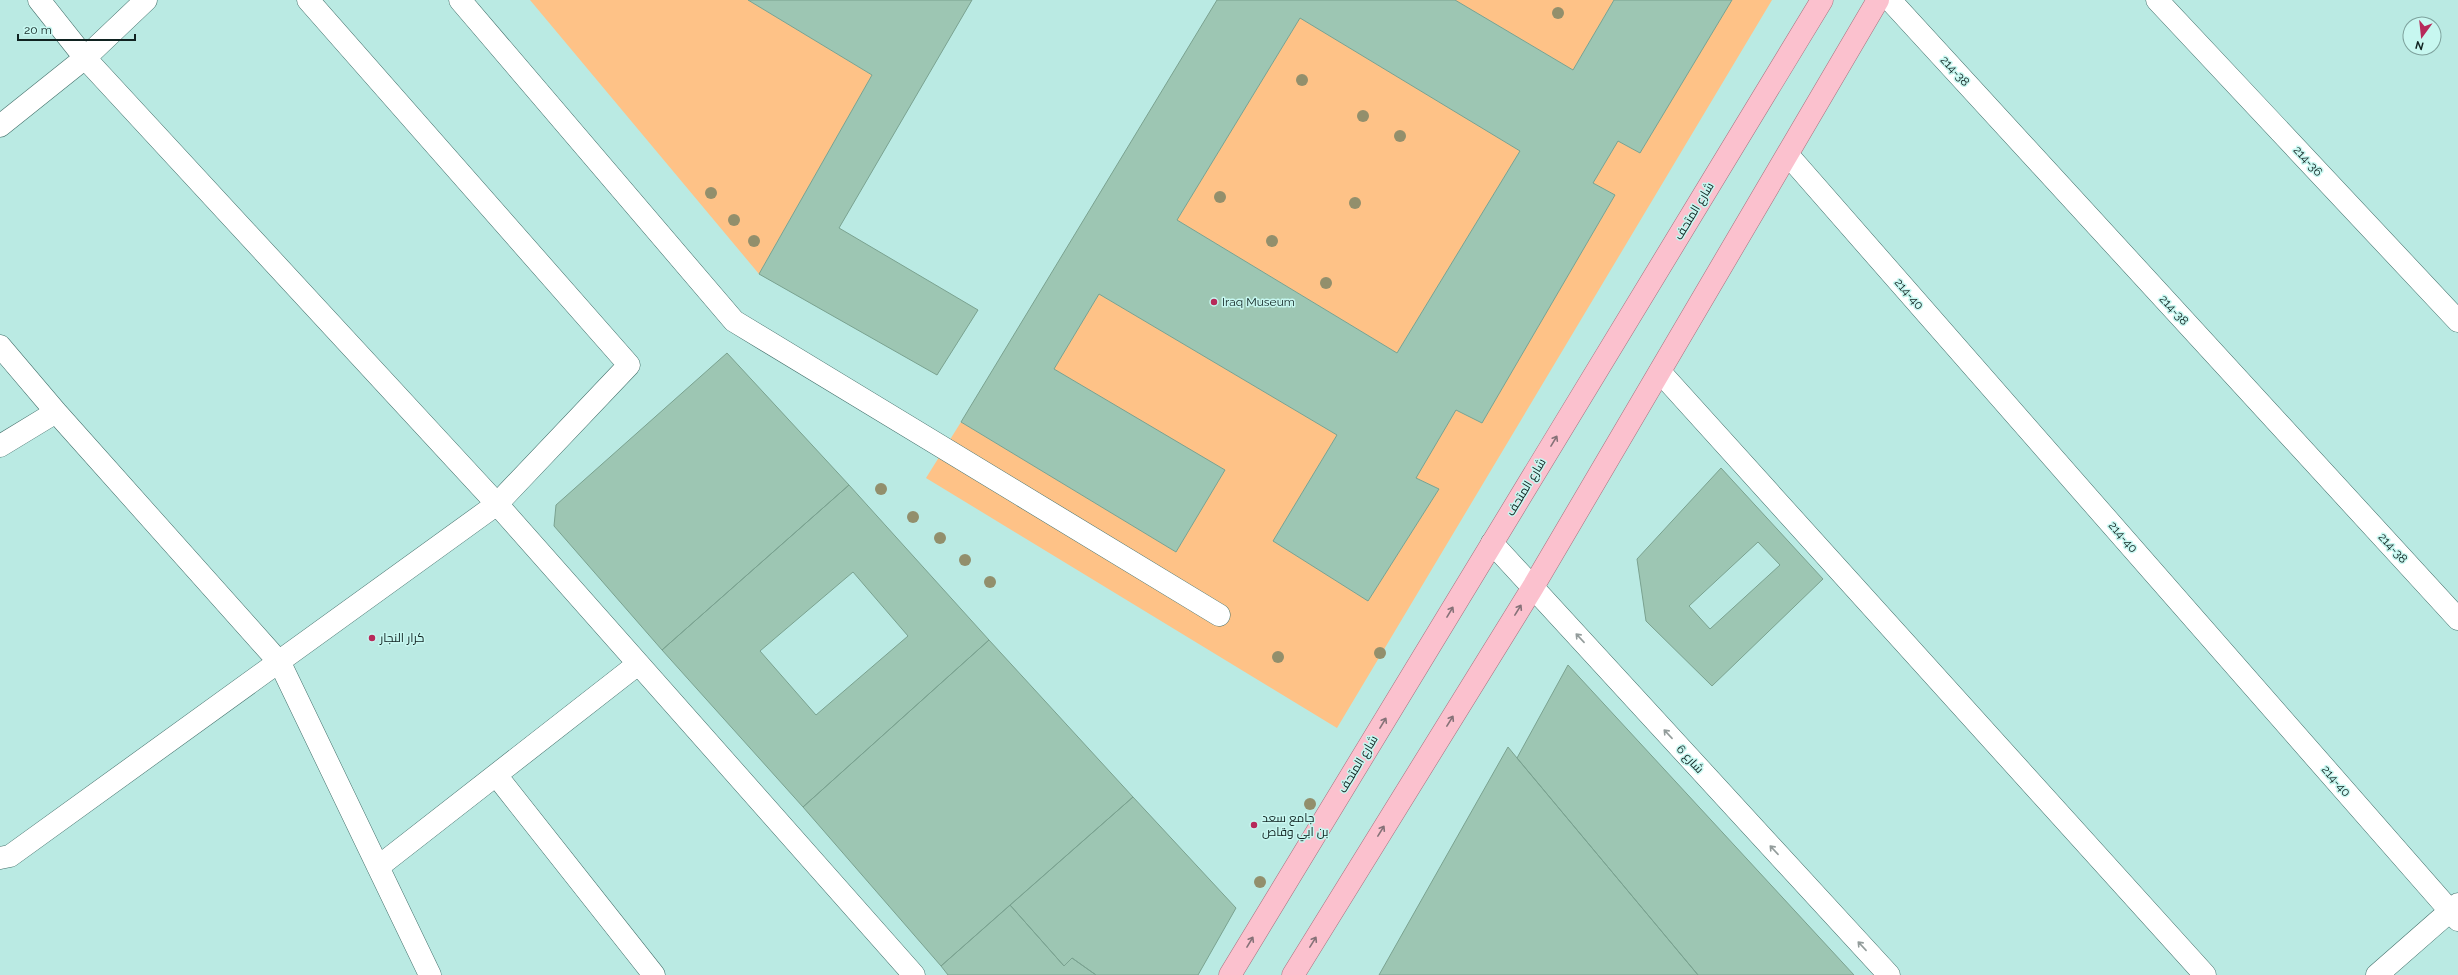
<svg xmlns="http://www.w3.org/2000/svg" width="2458" height="975" font-family="Raleway,Cairo,sans-serif">
<style>
.green{fill:#fec287}
.building{fill:#9dc6b3;stroke:#7aa290;fill-rule:evenodd}
.lines{fill:none;stroke-linecap:round;stroke-linejoin:round}
.minor-casing{stroke:#43706b;stroke-width:23}
.major-casing{stroke:#a76e7c;stroke-width:23}
.minor{stroke:#fff;stroke-width:22}
.major{stroke:#fbc1ce;stroke-width:22}
.tree{fill:#928f6c}
.oneway{stroke:#867278}
.oneway2{stroke:#939c9b}
.poi-dot{fill:#b7295a;stroke:#c7f7f0;stroke-width:1.5}
.labels{text-anchor:middle;dominant-baseline:central;stroke-width:3;stroke-linejoin:round;paint-order:stroke}
.street-label{font-size:12px;fill:#102321;stroke:#c7f7f0}
.poi-label{font-size:12px;fill:#102321;stroke:#c7f7f0;text-anchor:start}
</style>
<rect width="100%" height="100%" fill="#baeae3"/>
<path class="green" d="M530,0H748L872,75L759,274Z
M1455,0H1614L1573,70Z
M1732,0H1772L1337,728L926,478L961,422L1176,552L1224,471L1054,369L1099,294L1337,435L1273,541L1368,601L1439,489L1416,478L1456,410L1482,423L1615,195L1593,183L1618,141L1640,153Z
M1300,18L1520,151L1397,353L1177,220Z"/>
<path class="building" d="M748,0H972L839,228L978,310L937,375L759,274L872,75Z
M1217,0H1455L1573,70L1614,0H1732L1640,153L1618,141L1593,183L1615,195L1482,423L1456,410L1416,478L1439,489L1368,601L1273,541L1337,435L1099,294L1054,369L1225,470L1176,552L961,422ZM1300,18L1520,151L1397,353L1177,220Z
M727,353L849,485L662,650L554,526L556,505Z
M1721,468L1823,579L1712,686L1646,621L1637,559ZM1758,542L1780,565L1710,629L1689,606Z
M849,485L989,640L803,807L662,650ZM853,572L908,636L816,715L760,651Z
M989,640L1133,797L941,966L803,807Z
M1568,665L1854,975H1698L1517,758Z
M1508,747L1517,758L1698,975H1379Z
M1133,797L1236,908L1198,975H1096L1072,958L1064,966L1010,905Z
M1010,905L1064,966L1072,958L1096,975H948L941,966Z"/>
<g class="lines">
<g class="minor-casing">
<path id="minor" d="M39,0L85,58L497,504L914,975
M460,0L734,321L1219,615
M1890,0L2458,619
M2157,0L2458,321
M0,126L85,58L146,0
M1788,155L2458,920
M0,346L56,412L280,663L430,975
M1660,372L2205,975
M0,446L56,412
M1492,543L1889,975
M496,775L654,975
M0,858L10,856L497,504L629,365L308,0
M378,867L638,664
M2377,975L2458,904"/>
</g>
<g class="major-casing">
<path id="major" d="M1230,975L1822,0
M1293,975L1533,587L1878,0"/>
</g>
<use href="#minor" class="minor"/>
<use href="#major" class="major"/>
</g>
<g class="tree">
<circle cx="1558" cy="13" r="6"/>
<circle cx="1302" cy="80" r="6"/>
<circle cx="1363" cy="116" r="6"/>
<circle cx="1400" cy="136" r="6"/>
<circle cx="711" cy="193" r="6"/>
<circle cx="1220" cy="197" r="6"/>
<circle cx="1355" cy="203" r="6"/>
<circle cx="734" cy="220" r="6"/>
<circle cx="754" cy="241" r="6"/>
<circle cx="1272" cy="241" r="6"/>
<circle cx="1326" cy="283" r="6"/>
<circle cx="881" cy="489" r="6"/>
<circle cx="913" cy="517" r="6"/>
<circle cx="940" cy="538" r="6"/>
<circle cx="965" cy="560" r="6"/>
<circle cx="990" cy="582" r="6"/>
<circle cx="1380" cy="653" r="6"/>
<circle cx="1278" cy="657" r="6"/>
<circle cx="1310" cy="804" r="6"/>
<circle cx="1260" cy="882" r="6"/>
</g>
<defs><path id="oneway-shaft" d="M-6 0H5M1.5-3L5.5 0L1.5 3" fill="none" stroke-width="1.6" stroke-linecap="round" stroke-linejoin="round"/></defs>
<g class="oneway">
<use href="#oneway-shaft" transform="translate(1554 441) rotate(-59)"/>
<use href="#oneway-shaft" transform="translate(1518 610) rotate(-58)"/>
<use href="#oneway-shaft" transform="translate(1450 612) rotate(-59)"/>
<use href="#oneway-shaft" transform="translate(1450 721) rotate(-58)"/>
<use href="#oneway-shaft" transform="translate(1383 723) rotate(-59)"/>
<use href="#oneway-shaft" transform="translate(1381 831) rotate(-58)"/>
<use href="#oneway-shaft" transform="translate(1250 942) rotate(-59)"/>
<use href="#oneway-shaft" transform="translate(1313 942) rotate(-58)"/>
</g>
<g class="oneway2">
<use href="#oneway-shaft" transform="translate(1580 638) rotate(-133)"/>
<use href="#oneway-shaft" transform="translate(1668 734) rotate(-133)"/>
<use href="#oneway-shaft" transform="translate(1774 850) rotate(-133)"/>
<use href="#oneway-shaft" transform="translate(1862 946) rotate(-133)"/>
</g>
<g class="poi-dot">
<circle cx="1214" cy="302" r="4"/>
<circle cx="372" cy="638" r="4"/>
<circle cx="1254" cy="825" r="4"/>
</g>
<g class="labels">
<g class="street-label">
<text transform="translate(1955 71) rotate(47)">214-38</text>
<text transform="translate(2308 161) rotate(47)">214-36</text>
<text transform="translate(1694 211) rotate(-59)">شارع المتحف</text>
<text transform="translate(1909 294) rotate(49)">214-40</text>
<text transform="translate(2174 310) rotate(47)">214-38</text>
<text transform="translate(1526 487) rotate(-59)">شارع المتحف</text>
<text transform="translate(2123 537) rotate(49)">214-40</text>
<text transform="translate(2393 548) rotate(47)">214-38</text>
<text transform="translate(1690 759) rotate(47)">شارع 6</text>
<text transform="translate(1358 764) rotate(-59)">شارع المتحف</text>
<text transform="translate(2336 781) rotate(49)">214-40</text>
</g>
<g class="poi-label">
<text x="1222" y="302">Iraq Museum</text>
<text x="380" y="638">كرار النجار</text>
<text x="1262" y="818">جامع سعد<tspan x="1262" dy="14">بن ابي وقاص</tspan></text>
</g>
</g>
<g transform="translate(2422 36) rotate(195)"><circle r="19" fill="#c7f7f0" stroke="#7ea29d"/>
<path d="M0-3L7 15L0 10L-7 15Z" fill="#b7295a"/>
<text y="-6" font-size="11" font-weight="bold" text-anchor="middle" fill="#102321">N</text>
</g>
<path d="M18 34v6h117v-6" fill="none" stroke="#102321" stroke-width="2"/>
<text x="24" y="34" font-size="12" fill="#102321" stroke="#c7f7f0" stroke-width="3" paint-order="stroke">20 m</text>
</svg>
